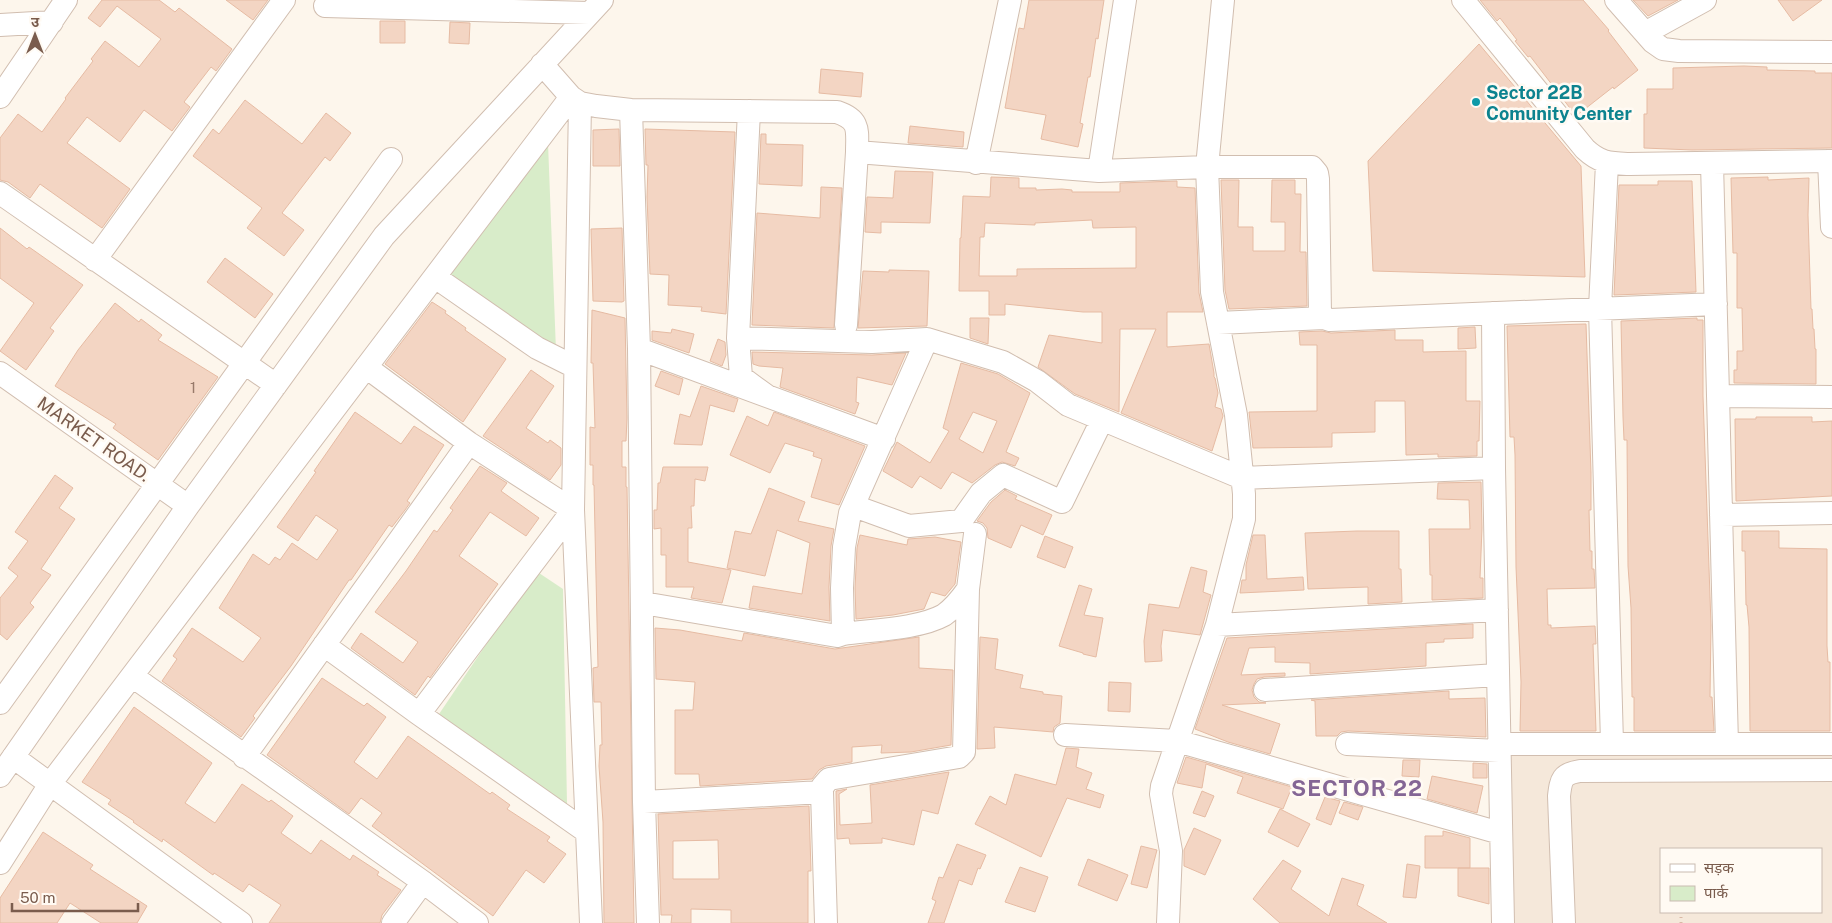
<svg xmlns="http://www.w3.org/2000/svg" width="1832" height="923" font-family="'Public Sans','Noto Sans Devanagari',sans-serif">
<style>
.residential{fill:#f5e8da;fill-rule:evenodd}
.green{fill:#d8ecc9}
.building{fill:#f3d5c3;stroke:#e6bba3;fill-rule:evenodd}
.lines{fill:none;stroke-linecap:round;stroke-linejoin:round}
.minor-casing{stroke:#d1beb0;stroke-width:24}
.path{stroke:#d9b8a5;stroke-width:3;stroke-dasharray:1 4;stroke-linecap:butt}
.minor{stroke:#fff;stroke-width:22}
.culture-dot{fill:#0f9aa8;stroke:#fffaf3;stroke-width:2}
.labels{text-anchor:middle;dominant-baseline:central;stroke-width:5;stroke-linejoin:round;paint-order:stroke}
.number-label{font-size:15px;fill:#987a6a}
.culture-label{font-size:18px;font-weight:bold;fill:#0d838f;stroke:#fffaf3;text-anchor:start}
.street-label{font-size:18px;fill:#7a5c4d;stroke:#fffaf3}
.district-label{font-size:22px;font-weight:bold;letter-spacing:1px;fill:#846695;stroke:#fffaf3}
</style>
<rect width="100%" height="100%" fill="#fdf6ec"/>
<path class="residential" d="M1832,749V923H1509L1506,750ZM1661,849H1821V912H1661Z"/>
<path class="green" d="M548,143L556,351L443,275Z
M536,571L563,589L567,804L437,717Z"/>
<path class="building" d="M102,0H159L175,12L179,8L232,49L216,71L211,67L184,102L190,107L172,131L144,110L120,142L87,117L67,143L130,189L102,228L40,184L30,198L8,182L0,180V138L18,114L42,132L66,99L65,98L93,61L91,59L105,41L139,67L161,39L117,6L100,27L88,18Z
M226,0H268L253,20Z
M1029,0H1104L1098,39L1096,38L1090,77H1088L1080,123L1083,124L1078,147L1041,139L1046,115L1005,108L1019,28L1024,29Z
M1480,0H1583L1609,30L1608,31L1638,70L1614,89L1613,87L1576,116L1530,56L1528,57L1515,41L1517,40L1500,18L1497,21Z
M1633,0H1678L1648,16Z
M1778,0H1822L1793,21Z
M380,21H405V43H380Z
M450,22L470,23L469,44L449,43Z
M1479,44L1581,166L1585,277L1373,271L1368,161Z
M1744,66L1767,67V70L1815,71V73H1832V148L1692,150L1644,148V114H1647V89H1673V68Z
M821,69L863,73L861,97L819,93Z
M245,100L302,144L326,113L351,133L330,161L325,157L282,213L304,230L284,256L247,228L262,208L193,156L213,129L219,134Z
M910,126L964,132L963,147L908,143Z
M619,129L620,166H593V130Z
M645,129L735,132L726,314L701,311L702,307L668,305L669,275L650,274L647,197L648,165H646Z
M761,134H766V144L803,145L802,186L759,184Z
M895,171L933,172L930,223L881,222V233L865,232L867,197L893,198Z
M991,177L1019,178V188H1036V190L1062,189L1072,190V192H1120V183L1177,181V187L1195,188L1199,293L1203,312H1167V347L1209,344L1214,373V377L1215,378L1218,393L1215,407L1221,409L1223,416L1212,451L1121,413L1156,329H1120L1119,412L1075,394L1038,367L1049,335L1102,343V312H1083L1005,304V315H989V291H959L960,238H961L963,196L990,197ZM1092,220L1093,228L1136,227V268L1017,269V276H979L980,237H984L985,223L1035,225V223Z
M1768,177V180L1809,178L1808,215L1811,309H1812L1813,329H1814L1815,349H1816V384L1734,383V370H1737V351H1743L1742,308H1737V253H1733L1731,178Z
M1221,180H1239L1238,227H1253V251H1285V222H1271L1272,180H1295V194H1301L1300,252H1306L1307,306L1229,309L1225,290Z
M1658,181H1692L1696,292L1614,295L1619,185H1658Z
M821,187L842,188L834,328L752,325L757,213L820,218Z
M0,228L27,249L29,247L83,285L50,328L54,331L26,370L0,351L34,303L0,278Z
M622,228L624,301L622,302L593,301L591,229Z
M225,258L273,294L255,318L207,282Z
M889,270L929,271L927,326L858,328L863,271L889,272Z
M432,302L446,311L445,313L466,328L465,330L506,359L463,422L385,364Z
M115,303L139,322L141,319L162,335L158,340L218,377L158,460L113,428L116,424L55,386L78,350Z
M592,310L625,318L627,418L626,441H622V467H626V487H627L634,923H604L603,822L599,766L600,745H602L601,702H594L593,668L598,667L594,485H593V465H590V427L595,428L593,363H591Z
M970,318H989L988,344L970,338Z
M1697,318V320H1703V396L1711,625L1710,697H1712L1714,731H1634V697H1632L1631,608L1628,566L1627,440H1624L1623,417L1621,321Z
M1586,324L1591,473V510H1589L1590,551H1592V569H1594L1595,588L1547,589L1548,625H1551V628L1595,626L1596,644H1593L1596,731H1520L1521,682L1516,567L1515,455L1514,437H1510L1507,326Z
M1475,327L1476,348L1458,349V328Z
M672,329L694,334L689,353L652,340V331L671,333Z
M1395,330V340H1423V352L1466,351V401H1480L1479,441H1477V456L1438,457V454L1406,455L1405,401H1375V432L1332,433V447L1253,448L1249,412L1317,411V345H1300L1299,332L1322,331L1331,333Z
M718,339L725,342L726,355L722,366L710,361Z
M752,352L872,355L906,353L892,385L857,377L856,402L859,403L855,414L780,387L783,368L759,366L753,364Z
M961,363L998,374L1030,393L1006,452L1019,458L1015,466L1002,462L995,465L972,483L952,472L941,489L920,476L912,488L883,471L897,442L930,463L949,431L943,428ZM973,412L997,421L983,453L959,439Z
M531,370L554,386L526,428L548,443L550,440L561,448V465L550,480L483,436Z
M661,371L683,379L679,395L655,386Z
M701,386L738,399L734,412L710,405L702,445L674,444L680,414L690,417Z
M355,412L401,444L414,426L444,445L407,501L410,503L405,510L392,527L389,525L351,580H349L291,666L253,716L255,718L241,737L162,681L177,659L173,656L192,628L243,662L261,638L219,608L253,554L269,565L275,557L280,560L292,543L317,560L338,530L316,515L298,541L277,527L316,472L314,471Z
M774,412L865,446L839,505L811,497L822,459L813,456L814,452L785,443L770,473L730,455L747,416L768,426Z
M1756,417H1812V422L1832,421V496L1736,501L1735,419H1756Z
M480,466L507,483L501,491L539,518L526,536L490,512L459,556L498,584L435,671L430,678L428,676L415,695L351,648L361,633L403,663L418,642L375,612L406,571L434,530L437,532L453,510L450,508Z
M663,467H708L705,481L695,479L694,506H691L692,528H688V562L731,570L722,603L691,598L694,587H666V555H661V528L654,529V510H657L658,483H660Z
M55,475L73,488L59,508L75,519L41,569L51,575L30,603L34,607L7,640L0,634V598L18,576L8,568L28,541L15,532Z
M1481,482L1482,528L1480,578H1483V598L1432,600V575H1430L1429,529H1470L1469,500L1437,499L1438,483Z
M769,488L805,502L798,521L834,529L831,546L829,587L830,621L749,608L753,586L802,594L810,543L777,530L765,576L727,568L735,531L751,534Z
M1005,490L1017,496L1015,499L1052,515L1043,535L1021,525L1011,548L988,538L987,528L983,523L977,521L991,502Z
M1357,531H1399V569H1401L1402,602L1368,604V587L1308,589L1305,533Z
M1742,531H1779V548L1827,549V646L1828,662H1830V731H1750L1749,627L1747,605H1746L1745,551H1742Z
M860,535L907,545L908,539L935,537L961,542L955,584L945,596L931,592L924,609L893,615L856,619L855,588L857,548Z
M1253,535H1265L1267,579L1303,577L1304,590L1240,593L1242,580H1246V565Z
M1045,536L1073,547L1065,568L1037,557Z
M1191,567L1207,571L1203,592L1211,595L1200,635L1163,630L1161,646L1162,661L1145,662L1144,641L1149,604L1179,608Z
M1079,585L1092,589L1084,615L1103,618L1096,657L1083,654V653L1059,646Z
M1473,624V638L1444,639V642L1426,643V666L1310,674V663L1275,662V647L1249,648L1241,675L1285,673V676L1264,677L1257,679L1254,684L1252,690L1254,697L1259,702L1266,703L1222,705L1280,724L1270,754L1228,742L1195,729L1227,638Z
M655,628L680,630L742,641L744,633L835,649L919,637V668L953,670L951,745L911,752L881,753L882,745L852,747V762L826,766L819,770L812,779L700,786L699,774H675V710H693L695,682L656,679Z
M980,637L998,639L995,669L1023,675L1020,688L1043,692V694L1062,696L1060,723L1054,727L1053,732L994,727L995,748L977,749Z
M322,678L364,706L367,703L386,717L354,762L377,779L408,736L490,794L492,792L510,805L507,809L550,837L547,841L566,854L544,883L526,870L493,916L372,826L382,813L361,798L349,814L267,755Z
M1109,682L1131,683L1130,712L1108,711Z
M1449,691V699L1485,698L1486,737L1348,731L1341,732L1337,736H1316L1315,701L1311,700Z
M134,707L212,763L185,803L215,823L242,784L269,802L271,800L293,816L281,833L311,854L321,840L350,860L353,855L379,872L377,875L401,890L382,915L380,923H269L281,905L249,884L243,892L214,873L213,875L163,839L162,842L133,822L134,821L108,804L111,800L82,782Z
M1066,748L1079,749L1076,767L1092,773L1086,789L1104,795L1100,808L1067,798L1041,857L975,824L990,796L1006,805L1015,774L1056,785Z
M1186,757L1292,787L1283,809L1237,793L1243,777L1206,764L1202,788L1177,783Z
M1403,760H1420L1419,777L1402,776Z
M1473,763L1487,764V778H1473Z
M949,772L938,814L922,810L914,845L882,838V843L850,844L849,838L837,839L836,791L847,789L839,794L840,825L872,823L870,785Z
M1432,776L1483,786L1477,813L1427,799Z
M1202,791L1214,796L1205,817L1193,813Z
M1325,797L1340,801L1331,825L1316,819Z
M1344,802L1363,807L1358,820L1339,813Z
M809,806L811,871H808V923H731V910L691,909V923H671L672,915H661L658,814ZM718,840L719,879H673V841Z
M1280,809L1310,824L1298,847L1268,832Z
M1194,828L1221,840L1205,875L1184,866V850Z
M1443,831L1470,838V868H1425V836H1443Z
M43,832L93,865L90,869L147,906L137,923H101L70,903L57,923H0V898Z
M957,844L986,855L980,869L978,868L972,885L959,880L944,923H928L936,901L932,899L939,877L943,878Z
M1141,846L1157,850L1147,888L1131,884Z
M1088,859L1128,875L1117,901L1078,885Z
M1283,860L1301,871L1291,889L1329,916L1342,878L1364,885L1357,905L1387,923H1280L1253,899Z
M1407,864L1420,866L1416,898L1403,897Z
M1020,867L1048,877L1035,912L1005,902Z
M1458,868H1489V904L1458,896Z"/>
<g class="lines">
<g class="minor-casing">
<path id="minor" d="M1463,0L1585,149C1600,163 1609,163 1629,164L1832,161
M1616,0L1653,42L1663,49L1679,51L1832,52
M325,6L589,13
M0,25L52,22
M1645,33L1705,0
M542,64L571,97L580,103L596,106L631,110L837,112C861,120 857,131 857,152L846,325
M0,97L66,0
M580,103L573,510L591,923
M631,110L639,349L644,802L648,923
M749,111L738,338L741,377L767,396
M857,152L1099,171L1207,167H1312L1317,173L1318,179L1320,314L1324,318L1330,320L1716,304
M1829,161L1832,227
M976,163L1010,0
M1607,163L1600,308L1612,743
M1712,163L1727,744
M1099,171L1125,0
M0,193L276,385
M95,260L284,0
M435,277L537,348L575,367
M1493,313L1494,468L1503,923
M1218,323L1324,318
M738,338L872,342L927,339
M639,349L884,439
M366,367L469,443L573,510L419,714
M0,373L188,506
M1718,396L1832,397
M854,506L909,526L961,521L981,493L1003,475L1062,502L1102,420
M1721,515L1832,513
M643,603L837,636L843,634C872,630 919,629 944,615C954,608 961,599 968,589
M1217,625L1497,610
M843,634L842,588L844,547L850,513L927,339L1003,362L1037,381L1068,405L1242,478L1494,468
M324,645L419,714L587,832
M132,676L423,882L477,923
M1265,690L1497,675
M0,703L391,159
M1065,735L1177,741L1500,833
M1347,744L1499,751
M1499,744H1832
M13,757L241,923
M244,757L469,443
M0,776L188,506L384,236L602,0
M644,802L822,792
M0,863L50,784L571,97
M393,923L423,882
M826,923L822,792V787L829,779L959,757L964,752L968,589L975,534
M1168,923L1171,851L1161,794L1162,786L1217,625L1244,519V494L1236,415L1212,292L1207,167L1223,0
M1564,923L1559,796C1561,779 1562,774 1580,771L1832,770"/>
</g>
<path class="path" d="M1681,912V923"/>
<use href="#minor" class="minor"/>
</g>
<circle class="culture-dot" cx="1476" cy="102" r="5"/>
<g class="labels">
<g class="number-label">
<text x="193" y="387">1</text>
</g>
<g class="culture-label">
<text x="1486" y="92">Sector 22B<tspan x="1486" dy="21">Comunity Center</tspan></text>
</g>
<g class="street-label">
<text transform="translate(94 439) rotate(35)">MARKET ROAD.</text>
</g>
<g class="district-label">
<text x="1357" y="788">SECTOR 22</text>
</g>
</g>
<rect x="1660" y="848" width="162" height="65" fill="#fffaf3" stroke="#cabbb1"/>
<rect x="1670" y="864" width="25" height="8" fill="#ffffff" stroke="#cabbb1"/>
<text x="1704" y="873" font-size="15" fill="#7a5c4d">सड़क</text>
<rect x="1670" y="886" width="25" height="15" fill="#d8ecc9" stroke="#cabbb1"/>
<text x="1704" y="898" font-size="15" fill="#7a5c4d">पार्क</text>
<g transform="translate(35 35)" stroke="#fffaf3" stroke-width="4" paint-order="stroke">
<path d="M0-4L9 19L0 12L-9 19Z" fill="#7a5c4d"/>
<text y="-8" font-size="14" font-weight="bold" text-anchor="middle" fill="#7a5c4d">उ</text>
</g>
<path d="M12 903v8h126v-8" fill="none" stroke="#7a5c4d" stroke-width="2.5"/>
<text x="20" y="903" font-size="15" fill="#7a5c4d" stroke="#fffaf3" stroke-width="4" paint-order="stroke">50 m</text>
</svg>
